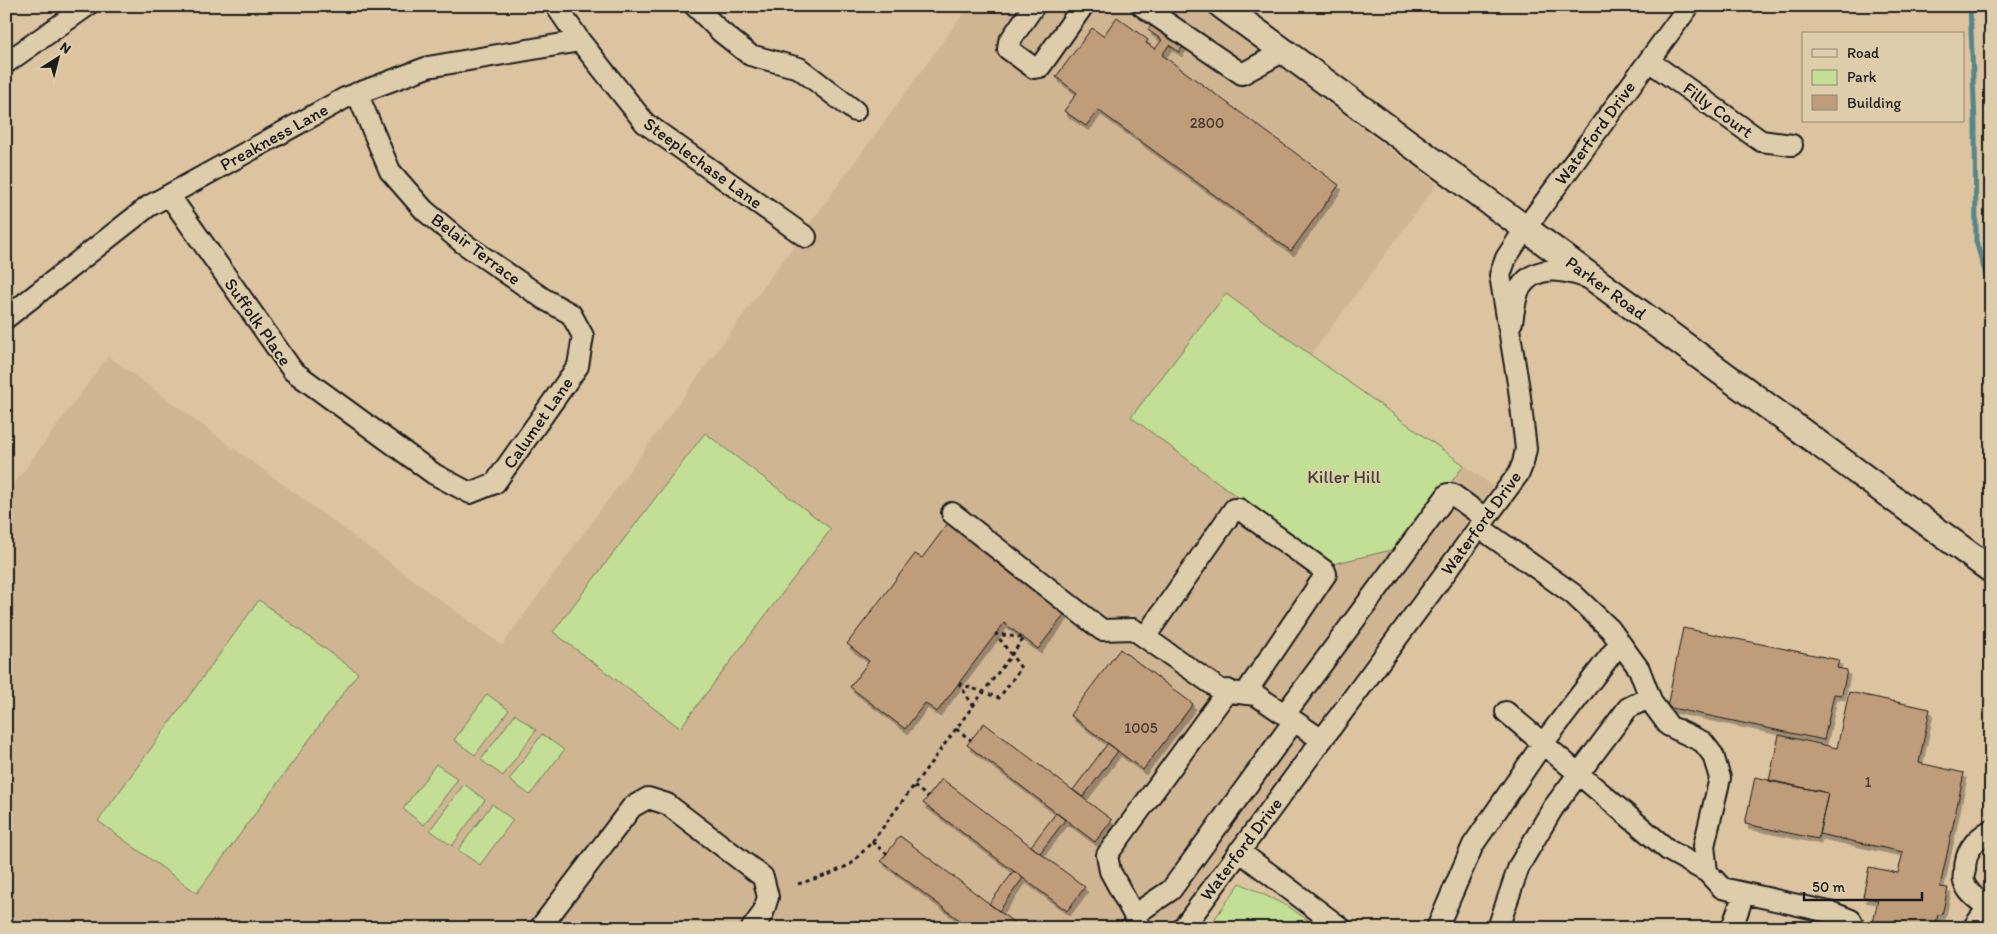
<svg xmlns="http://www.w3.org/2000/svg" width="1997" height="934" font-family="Itim,sans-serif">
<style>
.built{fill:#d0b593}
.green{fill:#c3de95;stroke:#707d58}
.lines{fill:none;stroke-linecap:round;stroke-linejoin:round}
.stream{stroke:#568689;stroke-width:5}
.building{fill:#c09d7a;stroke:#1c1c1c;filter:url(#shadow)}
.minor-casing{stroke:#1c1c1c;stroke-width:24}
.major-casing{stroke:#1c1c1c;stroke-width:29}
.path{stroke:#1c1c1c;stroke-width:3;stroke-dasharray:4 4;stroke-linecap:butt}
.minor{stroke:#decdab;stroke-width:20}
.major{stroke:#decdab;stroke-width:25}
.labels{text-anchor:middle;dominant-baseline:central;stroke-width:4;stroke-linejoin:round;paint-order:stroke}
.number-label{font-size:15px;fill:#453c34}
.street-label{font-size:18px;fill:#1c1c1c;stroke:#decdab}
.park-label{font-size:18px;fill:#3d4334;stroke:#decdab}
</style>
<defs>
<filter id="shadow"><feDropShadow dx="3" dy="5" stdDeviation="0" flood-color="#0004"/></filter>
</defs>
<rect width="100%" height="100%" fill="#dcc4a0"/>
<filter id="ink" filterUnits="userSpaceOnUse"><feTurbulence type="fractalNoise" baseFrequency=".02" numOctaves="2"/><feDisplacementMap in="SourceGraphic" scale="10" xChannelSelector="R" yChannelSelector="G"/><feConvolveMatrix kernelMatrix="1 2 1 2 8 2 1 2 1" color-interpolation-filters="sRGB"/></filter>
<g filter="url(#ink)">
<path class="built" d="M969,6H1197L1437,184L1311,355L1493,486L1167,928H6V495L108,356L502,645Z"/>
<path class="green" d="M1226,294L1464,465L1404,547L1328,565L1131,417Z
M705,433L831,529L680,728L553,632Z
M259,600L358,673L197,893L98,821Z
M487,694L509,710L475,755L454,740Z
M515,714L536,730L503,776L481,760Z
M542,734L564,750L530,795L509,780Z
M436,764L458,779L424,825L403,809Z
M464,784L485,800L452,846L430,830Z
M492,804L513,820L480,865L458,850Z
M1240,883L1289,907L1319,928H1208Z"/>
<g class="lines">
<path class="stream" d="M1970,6L1975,124L1976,241L1991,292"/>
</g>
<path class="building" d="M1117,17L1148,40L1146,43L1155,49L1162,40L1148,30L1154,21L1185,44L1179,52L1169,45L1162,55L1339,185L1291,251L1098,110L1086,126L1064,111L1077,93L1056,77L1092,28L1103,36Z
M949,522L1022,576L1019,580L1065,614L1038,649L1004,623L937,712L925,703L905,729L850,687L869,661L847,644L915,554L922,558Z
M1683,628L1839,660L1837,668L1847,670L1842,695L1834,694L1824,740L1667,707Z
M1120,649L1193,704L1143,770L1070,715Z
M1849,692L1930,709L1919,763L1964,773L1940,887L1948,888L1942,915L1938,914L1935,928H1896L1873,923L1878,900L1863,897L1869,867L1898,873L1903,852L1819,834L1828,793L1769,781L1779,735L1837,748Z
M984,723L1112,820L1095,842L967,745Z
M1108,743L1118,751L1083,797L1073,790Z
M1755,777L1828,793L1818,839L1745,824Z
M942,779L1085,887L1067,911L923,803Z
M1056,813L1065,820L1040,853L1031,846Z
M900,836L999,911L1021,928H970L881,861Z
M1014,871L1023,878L999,911L989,904Z"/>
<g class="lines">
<g class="minor-casing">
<path id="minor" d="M556,6L580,41L645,123L806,237
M695,6L721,32L750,55L799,68L855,111
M1034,6L1009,42L1008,49L1034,68L1040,67L1083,6
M1142,6L1242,74L1284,51
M1649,61L1761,141L1792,145
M6,63L87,6
M169,195L293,371L434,474L470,493L495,483L578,366L583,336L571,314L544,299L463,243L424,210L390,171L357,93
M6,318L149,206L345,98L428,67L580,41
M1512,322C1514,312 1515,297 1520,288C1536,263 1565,270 1588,278
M952,513L1102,630L1133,629L1222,691L1256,695L1322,740
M1479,527L1573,594L1610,629L1639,669L1652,703L1669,726L1703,742L1713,755L1720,778L1704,846L1707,872L1722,888L1833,913L1851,920L1855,928
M1145,637L1234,509H1239L1325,571L1326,574L1245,694
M1506,712L1668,850L1707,872
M1285,714L1448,494H1452L1485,518
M1239,851L1341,928
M1134,915L1171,890L1294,721
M540,928L632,807L648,798L667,804L763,877L768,897L763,913L752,928
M1141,928L1110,871L1107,855L1228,690
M1183,928L1519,473L1523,463L1526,449L1519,389L1500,275L1506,258L1525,229L1689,6
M1437,928L1473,845L1541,746L1620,643
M1498,928L1519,866L1553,808L1628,708L1650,697
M1732,928L1744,893
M1973,928L1988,907C1980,902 1967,892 1964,882C1963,879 1964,873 1965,870C1965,851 1975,839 1991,830"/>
</g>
<g class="major-casing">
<path id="major" d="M1222,6L1991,570"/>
</g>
<path class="path" d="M959,683L973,706
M956,729L971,740
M914,786L928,797
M872,842L887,854
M798,884L830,874L851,864L872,842L973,706C990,683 1007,661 1024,638L996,634L1021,668L999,698L958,683"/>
<use href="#minor" class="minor"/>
<use href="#major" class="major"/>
</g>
</g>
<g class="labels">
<g class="number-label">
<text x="1207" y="123">2800</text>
<text x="1141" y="728">1005</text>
<text x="1868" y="782">1</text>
</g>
<g class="street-label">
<text transform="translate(1718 110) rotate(36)">Filly Court</text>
<text transform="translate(1595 133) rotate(-54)">Waterford Drive</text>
<text transform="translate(274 137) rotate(-29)">Preakness Lane</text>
<text transform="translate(703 163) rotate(36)">Steeplechase Lane</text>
<text transform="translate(476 249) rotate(37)">Belair Terrace</text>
<text transform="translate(1606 288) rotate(36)">Parker Road</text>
<text transform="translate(258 322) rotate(55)">Suffolk Place</text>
<text transform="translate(538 423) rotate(-55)">Calumet Lane</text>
<text transform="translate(1481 523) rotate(-54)">Waterford Drive</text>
<text transform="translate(1241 849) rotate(-53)">Waterford Drive</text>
</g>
<g class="park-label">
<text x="1344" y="477">Killer Hill</text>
</g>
</g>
<rect width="1997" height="934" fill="none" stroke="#decdab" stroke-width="25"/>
<rect x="12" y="12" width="1972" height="909" fill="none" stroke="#1c1c1c" stroke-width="2" filter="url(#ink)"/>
<rect x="1802" y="32" width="162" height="90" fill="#decdab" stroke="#908672"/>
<rect x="1812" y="49" width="25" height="8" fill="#decdab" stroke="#908672"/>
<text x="1847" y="58" font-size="15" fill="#1c1c1c">Road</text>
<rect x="1812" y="70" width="25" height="15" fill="#c3de95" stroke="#908672"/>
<text x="1847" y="82" font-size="15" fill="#1c1c1c">Park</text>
<rect x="1812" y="95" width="25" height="15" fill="#c09d7a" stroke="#908672"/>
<text x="1847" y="108" font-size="15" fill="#1c1c1c">Building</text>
<g transform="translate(58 58) rotate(36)" stroke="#decdab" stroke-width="4" paint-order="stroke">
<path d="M0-4L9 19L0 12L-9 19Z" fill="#1c1c1c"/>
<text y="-8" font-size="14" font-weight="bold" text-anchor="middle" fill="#1c1c1c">N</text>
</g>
<path d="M1804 892v8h118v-8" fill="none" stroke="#1c1c1c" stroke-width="2.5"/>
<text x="1812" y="892" font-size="15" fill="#1c1c1c" stroke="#decdab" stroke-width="4" paint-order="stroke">50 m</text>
</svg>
